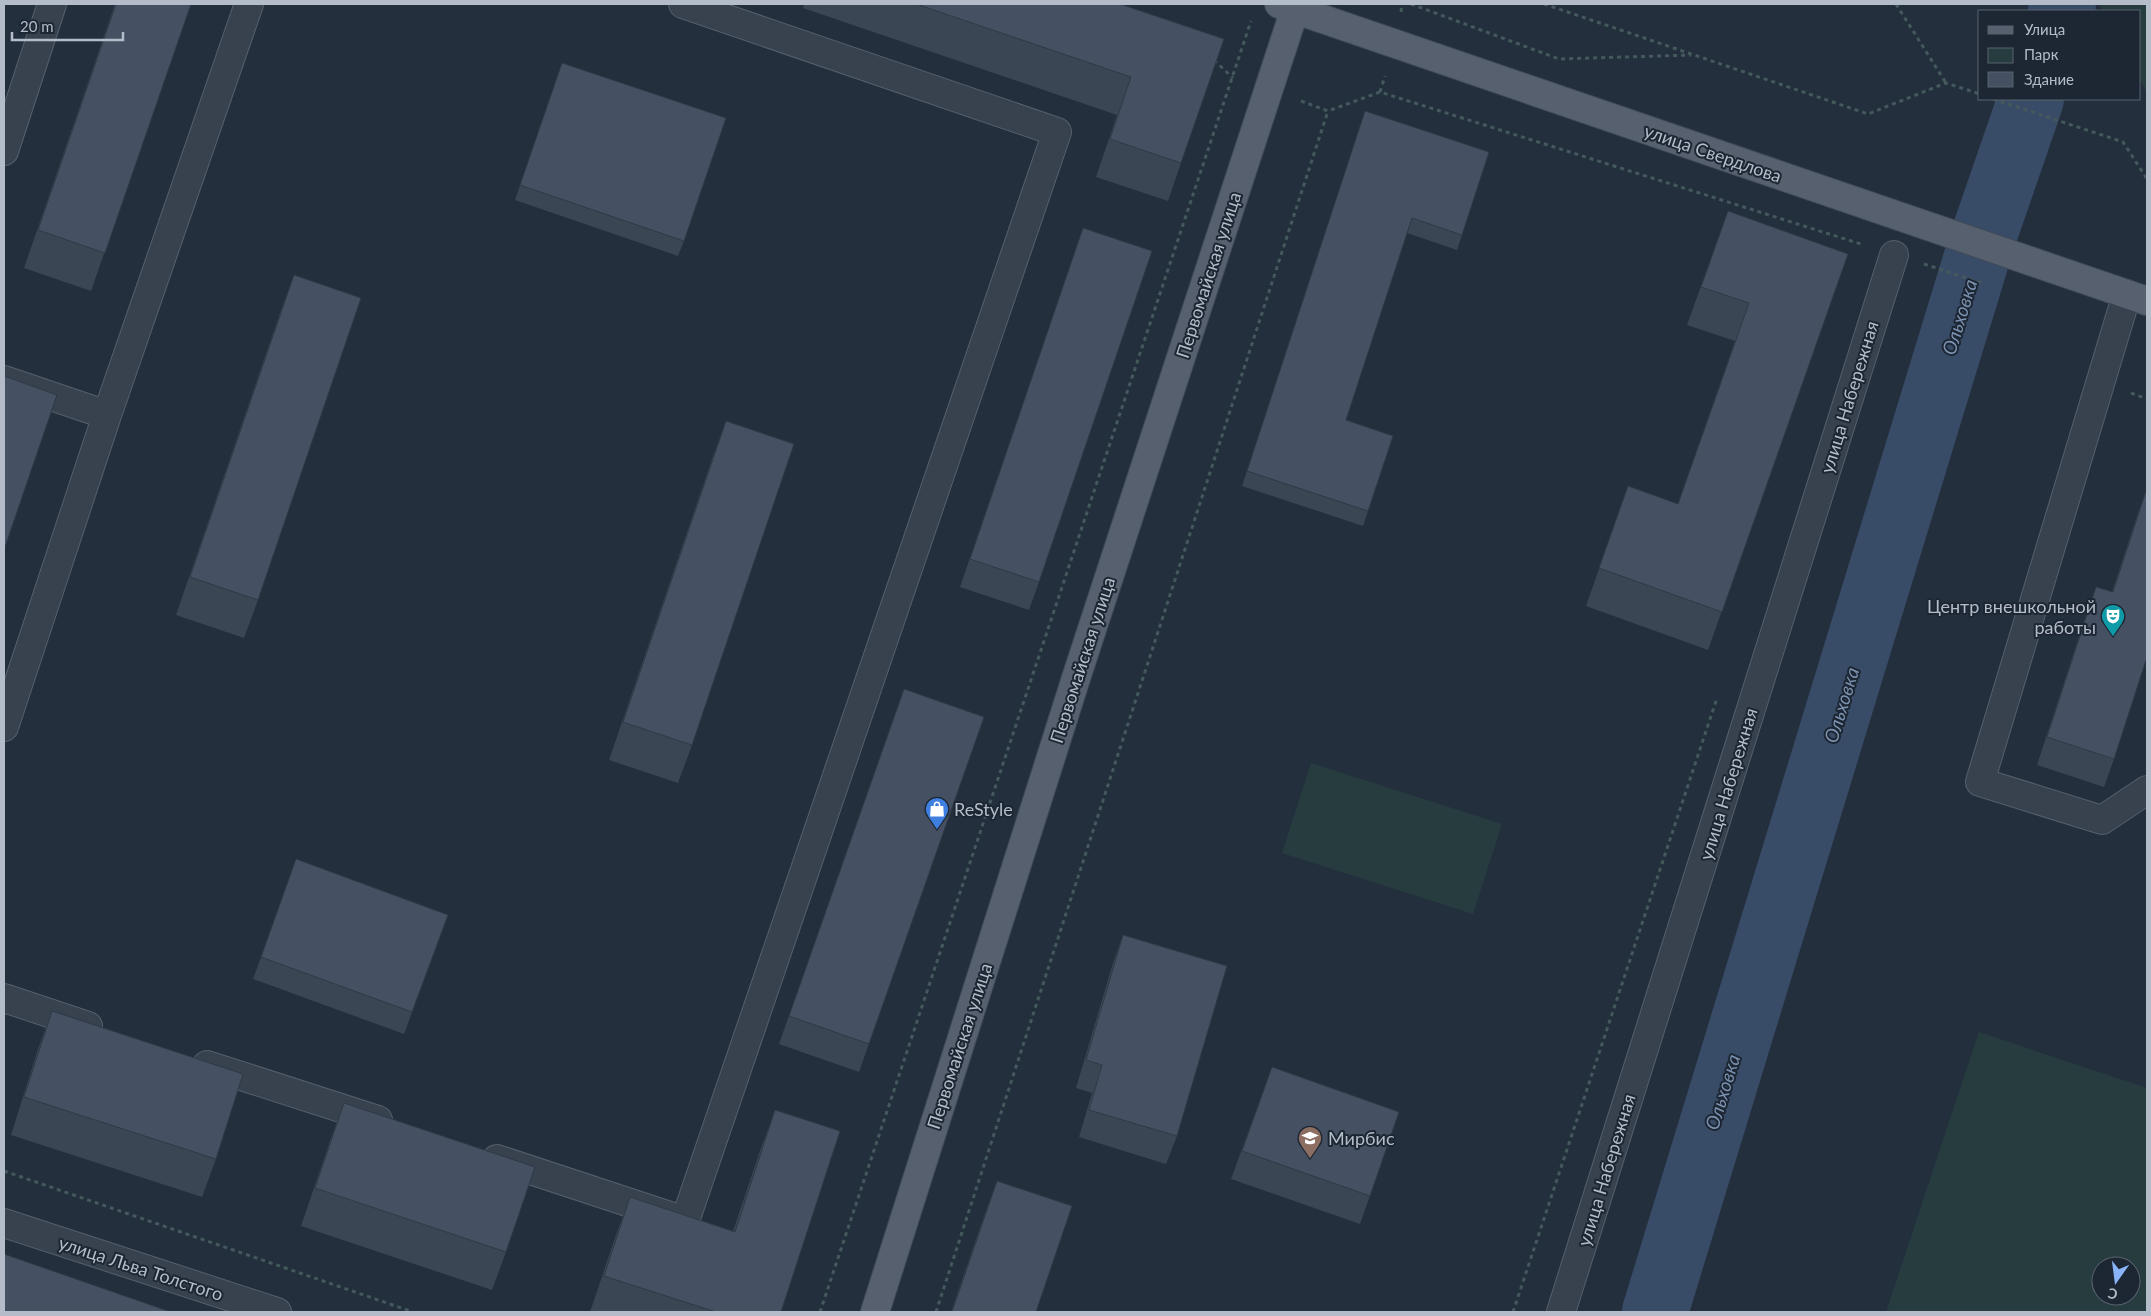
<svg xmlns="http://www.w3.org/2000/svg" width="2151" height="1316" font-family="Lato,sans-serif">
<style>
.green{fill:#263c3f;fill-rule:evenodd}
.lines{fill:none;stroke-linecap:round;stroke-linejoin:round}
.river{stroke:#394c67;stroke-width:66}
.minor-casing{stroke:#565f6c;stroke-width:30}
.major-casing{stroke:#414a57;stroke-width:30}
.path{stroke:#44595c;stroke-width:3;stroke-dasharray:4 4;stroke-linecap:butt}
.minor{stroke:#38414e;stroke-width:28}
.major{stroke:#56606e;stroke-width:28}
.wall{fill:#3b4654}
.building{fill:#455162;stroke:#303945}
.labels{text-anchor:middle;dominant-baseline:central;stroke-width:4;stroke-linejoin:round;paint-order:stroke}
.street-label{font-size:18px;fill:#b4bcc9;stroke:#1d2633}
.poi-label{font-size:18px;fill:#b4bcc9;stroke:#1d2633;text-anchor:start}
.water-label{font-size:19px;font-style:italic;fill:#7c92b1;stroke:#1d2633}
</style>
<rect width="100%" height="100%" fill="#242f3e"/>
<path class="green" d="M2099,4H2147V93L2140,80V11H2103Z
M1311,763L1502,824L1473,914L1282,853Z
M1979,1032L2147,1088V1312H1886ZM2101,1266H2131V1296H2101Z"/>
<g class="lines">
<path class="river" d="M2061,11L2063,4
M1655,1312L1981,244L2031,99"/>
<g class="minor-casing">
<path id="minor" d="M4,151L52,4
M2127,294L1980,782L2102,820L2147,790
M4,380L107,415
M4,727L107,415L249,4
M4,998L88,1026
M207,1065L378,1120
M497,1159L685,1221L1057,132L683,4
M4,1223L277,1312
M1561,1312L1894,255"/>
</g>
<g class="major-casing">
<path id="major" d="M1279,4L2147,301
M875,1312L1077,675L1295,9"/>
</g>
<path class="path" d="M1411,4L1559,59L1691,55
M1544,4L1868,114L1946,83L1980,94
M1896,4L1946,83
M1401,12L1402,4
M1214,60L1233,78
M1380,92L1385,76
M1993,99L2123,142L2147,179
M1301,101L1328,111L1380,92L1864,245
M1924,264L1985,284
M2131,393L2147,399
M4,1171L413,1312
M820,1312L1251,21
M936,1312L1328,111
M1513,1312L1717,698"/>
<use href="#minor" class="minor"/>
<use href="#major" class="major"/>
</g>
<path class="wall" d="M115,4H191L91,291L24,268Z
M804,4H1120L1181,163L1168,201L1096,177L1117,115L803,8Z
M557,78L684,241L678,256L515,200Z
M1365,111L1462,235L1457,250L1407,233L1346,420L1368,511L1363,526L1242,486Z
M1728,211L1848,254L1708,650L1586,606L1628,486L1678,504L1735,341L1687,325Z
M1083,228L1039,582L1029,610L960,587Z
M294,275L258,600L244,638L176,615L280,313Z
M726,421L692,745L678,783L609,760L712,459Z
M2147,488L2114,759L2104,787L2037,765L2086,615L2096,587L2112,592L2137,516Z
M894,717H984L859,1072L779,1044Z
M448,915L404,1034L253,979L261,957Z
M1123,935L1177,1136L1166,1164L1079,1137L1092,1093L1076,1088L1113,963Z
M52,1011L216,1159L202,1197L11,1135L38,1049Z
M1272,1067L1399,1112L1360,1224L1231,1179Z
M344,1103L506,1252L492,1290L301,1226L330,1141Z
M775,1110L781,1312H590L616,1235L630,1197L733,1231L761,1148Z
M997,1181L1036,1312H951L983,1219Z"/>
<path class="building" d="M116,4H191L105,253L38,230Z
M916,4H1120L1224,39L1181,163L1110,139L1131,77Z
M562,63L726,118L684,241L520,185Z
M1365,111L1489,152L1462,235L1412,218L1346,420L1393,436L1368,511L1247,471Z
M1728,211L1848,254L1722,612L1599,568L1628,486L1678,504L1749,303L1701,287Z
M1083,228L1152,251L1039,582L970,559Z
M294,275L361,298L258,600L190,577Z
M4,376L57,395L4,550Z
M726,421L794,444L692,745L623,722Z
M2147,488V657L2114,759L2047,737L2096,587L2113,592Z
M904,689L984,717L869,1044L789,1016Z
M296,859L448,915L412,1012L261,957Z
M1123,935L1227,966L1177,1136L1089,1110L1102,1065L1086,1060Z
M52,1011L243,1074L216,1159L24,1097Z
M1272,1067L1399,1112L1370,1196L1242,1151Z
M344,1103L535,1167L506,1252L315,1188Z
M775,1110L840,1131L781,1312H716L604,1276L630,1197L735,1232Z
M997,1181L1072,1206L1036,1312H952Z
M4,1254L171,1312H4Z"/>
<defs>
<g id="theatre-pin" transform="scale(1.25)"><path d="M0 17L-7.5 6A9.5 9.5 0 1 1 7.5 6Z" fill="#0f9aa8" stroke="#1d2633"/><path d="M-5-5.5Q0-4 5-5.5V0Q5 5 0 6Q-5 5-5 0ZM-3.3-2.5H-1v1.5H-3.3ZM1-2.5H3.3v1.5H1ZM-2.8 1Q0 5.5 2.8 1Z" fill="#fff"/></g>
<g id="shop-pin" transform="scale(1.25)"><path d="M0 17L-7.5 6A9.5 9.5 0 1 1 7.5 6Z" fill="#3f7fe0" stroke="#1d2633"/><path d="M-5-2.5h2.3a2.7 3.5 0 0 1 5.4 0H5L5.5 6h-11ZM-1.5-2.5h3a1.5 2.3 0 0 0-3 0Z" fill="#fff"/></g>
<g id="university-pin" transform="scale(1.25)"><path d="M0 17L-7.5 6A9.5 9.5 0 1 1 7.5 6Z" fill="#8d6e63" stroke="#1d2633"/><path d="M0-5L7-2L0 1L-7-2ZM-4 1L0 2.5L4 1V4Q0 6-4 4Z" fill="#fff"/></g>
</defs>
<g fill-rule="evenodd">
<use href="#theatre-pin" x="2113" y="616"/>
<use href="#shop-pin" x="937" y="809"/>
<use href="#university-pin" x="1310" y="1138"/>
</g>
<g class="labels">
<g class="street-label">
<text transform="translate(1713 153) rotate(19)">улица Свердлова</text>
<text transform="translate(1208 275) rotate(-72)">Первомайская улица</text>
<text transform="translate(1849 397) rotate(-73)">улица Набережная</text>
<text transform="translate(1082 660) rotate(-72)">Первомайская улица</text>
<text transform="translate(1728 784) rotate(-73)">улица Набережная</text>
<text transform="translate(959 1046) rotate(-72)">Первомайская улица</text>
<text transform="translate(1606 1170) rotate(-73)">улица Набережная</text>
<text transform="translate(141 1268) rotate(18)">улица Льва Толстого</text>
</g>
<g class="poi-label">
<text x="2096" y="606" text-anchor="end">Центр внешкольной<tspan x="2096" dy="21">работы</tspan></text>
<text x="954" y="809">ReStyle</text>
<text x="1328" y="1138">Мирбис</text>
</g>
<g class="water-label">
<text transform="translate(1959 317) rotate(-73)">Ольховка</text>
<text transform="translate(1841 705) rotate(-73)">Ольховка</text>
<text transform="translate(1722 1092) rotate(-73)">Ольховка</text>
</g>
</g>
<rect width="2151" height="1316" fill="none" stroke="#b4bcc9" stroke-width="10"/>
<rect x="1978" y="10" width="162" height="90" fill="#1d2633" stroke="#59626f"/>
<rect x="1988" y="26" width="25" height="8" fill="#56606e" stroke="#59626f"/>
<text x="2024" y="35" font-size="15" fill="#b4bcc9">Улица</text>
<rect x="1988" y="48" width="25" height="15" fill="#263c3f" stroke="#59626f"/>
<text x="2024" y="60" font-size="15" fill="#b4bcc9">Парк</text>
<rect x="1988" y="72" width="25" height="15" fill="#455162" stroke="#59626f"/>
<text x="2024" y="85" font-size="15" fill="#b4bcc9">Здание</text>
<g transform="translate(2116 1281) rotate(194)"><circle r="24" fill="#1d2633" stroke="#59626f"/>
<path d="M0-4L9 19L0 12L-9 19Z" fill="#8ab4f8"/>
<text y="-8" font-size="14" font-weight="bold" text-anchor="middle" fill="#b4bcc9">С</text>
</g>
<path d="M12 32v8h111v-8" fill="none" stroke="#b4bcc9" stroke-width="2.5"/>
<text x="20" y="32" font-size="15" fill="#b4bcc9" stroke="#1d2633" stroke-width="4" paint-order="stroke">20 m</text>
</svg>
